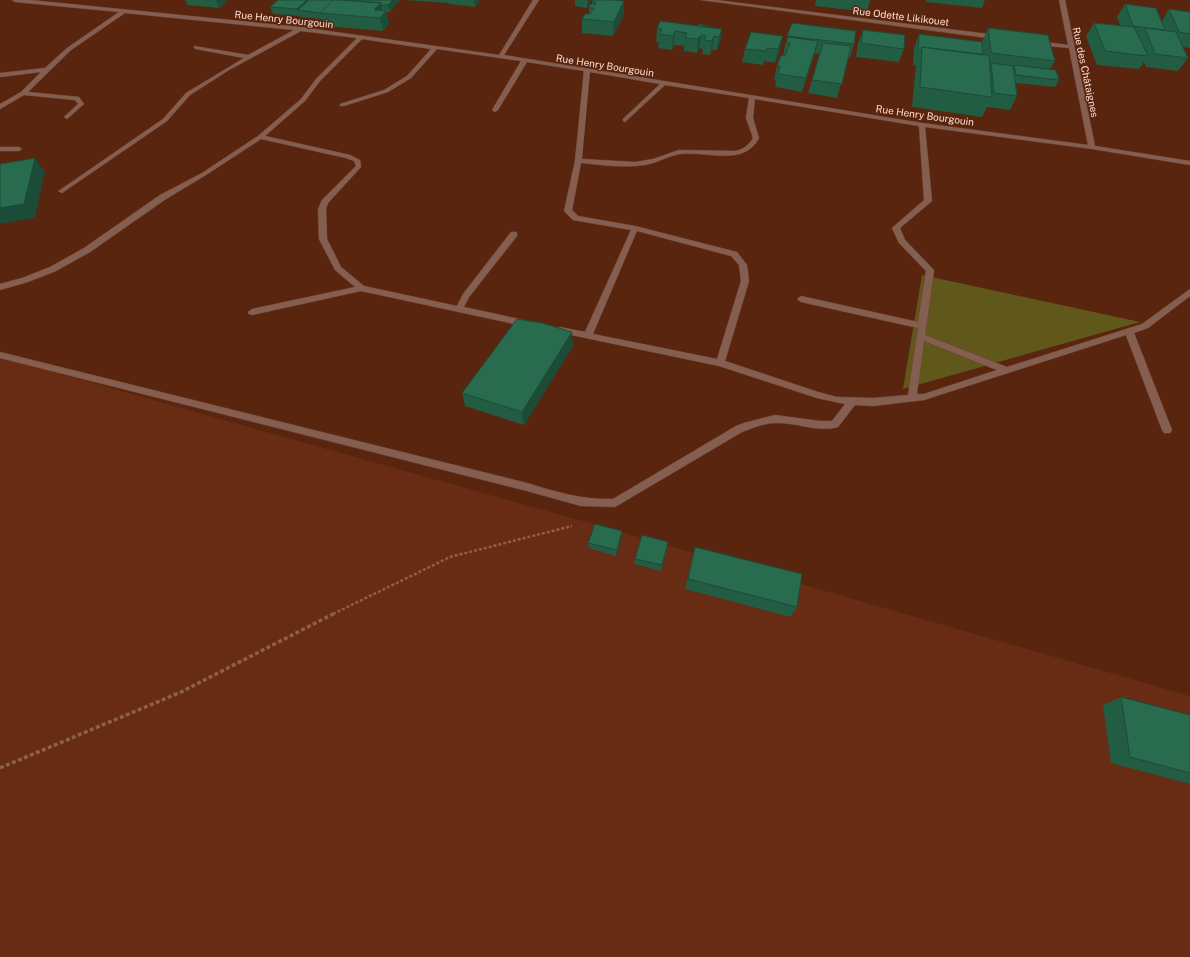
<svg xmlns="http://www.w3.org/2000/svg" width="1190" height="957" font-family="'Public Sans',sans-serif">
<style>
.built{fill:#672c13}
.green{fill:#60581a}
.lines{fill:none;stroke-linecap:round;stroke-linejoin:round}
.minor-casing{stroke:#73422e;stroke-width:1}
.path-far1{stroke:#8d604c;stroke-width:2.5;stroke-dasharray:3 2;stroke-linecap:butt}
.path{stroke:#8d604c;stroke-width:3.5;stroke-dasharray:4 2.5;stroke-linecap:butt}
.minor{fill:#845f51;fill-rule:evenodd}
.wall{fill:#225c43}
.shaded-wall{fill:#1c4b37}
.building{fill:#286b4e;stroke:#1c4b37}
.labels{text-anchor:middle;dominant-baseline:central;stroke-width:3;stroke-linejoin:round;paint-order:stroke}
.far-street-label{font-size:10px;fill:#feddd0;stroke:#59250f}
</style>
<rect width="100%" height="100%" fill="#59250f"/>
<path class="built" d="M0,357L586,522L1190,696V957H0Z"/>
<path class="green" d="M922,275L1140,322L903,389Z"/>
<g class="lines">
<g class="minor-casing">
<path id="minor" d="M12,0H30L300,27L499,55L533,0H539L504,55L922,123L1088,145L1069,48L1038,45L1035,43L1038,41L1068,45L1059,0H1065L1095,146L1190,161V165L1092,149L925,127L932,201L900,228L905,240L934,270L925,335L1007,367L1142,324L1190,289V296L1148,328L1134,333L1172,430L1170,433H1164L1162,430L1126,335L924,400L873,406L855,405L838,427C818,433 796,422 776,423C764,423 753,428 742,432L615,507L581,506L527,491L0,358V352L527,483C556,492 583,500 613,499L736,426L744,423L775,415L820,421H832L845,404L817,398L719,366L557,332L556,330L557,328L560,327L585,332L631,230L573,220L564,211L575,161L584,71L527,62L498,110L495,112L492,110L521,61L437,49L411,78L388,92L344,106H340V104L384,90L407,76L431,49L362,39L320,81L305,101L265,136L350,155L360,160L361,167L328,203L326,209L327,239L341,267L364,286L457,306L463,294L511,232H517V236L469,297L464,307L528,321L531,322L532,324L531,326L528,327L361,291L252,315L249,314L248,312L252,309L355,287L335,270L319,239L318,209L322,200L356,166L354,161L346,158L261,139L206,175L166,199L90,252L56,271L28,282L0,290V284L22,278L50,267L84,248L160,195L202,173L258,136L301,99L316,79L357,38L301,31L229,70L190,95L167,121L62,193L58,191L60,190L163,119L186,93L244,58L196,49L194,48V46L248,55L294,30L125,13L71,50L28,92L79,97L84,104L67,119L64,117L65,116L78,104L75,100L24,95L0,109V104L21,92L41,72L0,77V73L45,68L67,48L119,12L15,2ZM590,72L660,84L623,119V121L625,122L665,85L749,98L746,118L753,138C748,146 744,149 735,151L679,150L653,159L635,162L582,159ZM755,99L919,126L924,200L892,228L899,243L926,271L918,322L801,296L797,299L801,302L918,328L908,395L873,398L837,397L818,392L725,361L749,281L747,265L737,252L635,226L578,216L572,210L581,163C602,165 624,168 645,165C657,163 668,156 680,154C707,151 744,167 759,138L753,118ZM637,231L731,256L739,265L741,281L717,359L593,334ZM924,341L997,370L924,394H917Z
M701,0H716L996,35L999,37L996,39Z
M0,147H19L22,149L19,151H0Z"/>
</g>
<path class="path-far1" d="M333,614L450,557L572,526"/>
<path class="path" d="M0,768L181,692L335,613"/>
<use href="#minor" class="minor"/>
</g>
<path class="wall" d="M185,0H227L219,8L188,5Z
M333,0H400L390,12H386L389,24L383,31L324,26L322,19L300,17V16L273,14L270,7Z
M406,0H480L475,7L449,4L448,2V3Z
M575,0H589V3L587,8L575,6Z
M593,0L624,14L613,36L582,33V19L589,14V8L592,4V2Z
M816,0H870L867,12L815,6Z
M926,0H985L982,8L926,2Z
M1125,4L1162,21L1169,9L1190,12V48L1183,47L1188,58L1178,71L1146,67L1144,62L1139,69L1097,65L1086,36L1094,23L1120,25L1117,17Z
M714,28L722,29L720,42L717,50H712L710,55L702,54L703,49L699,48L697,53L684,51V46L674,45L672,50L658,48L659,42H656L657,29Z
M988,28L1055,61L1050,69L1059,80L1055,87L1016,83L1017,96L1010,110L987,107L982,117L912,107L916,65H913L914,48L919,34L982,42Z
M863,30L904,49L899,62L856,57L858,43Z
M751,32L780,50L775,63L764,61L763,65L742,62L745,49Z
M787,36L854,44L850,58H848L837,98L808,93L820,54L815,53L802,92L775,87L776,80L774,79L777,66L783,55Z
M573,346L524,425L465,406L462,393Z
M622,537L616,556L589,548L588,543Z
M695,547L797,607L790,617L685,589Z
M667,548L661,571L634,564L635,559Z
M1121,697L1190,715V784L1111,763L1103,705Z"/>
<path class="shaded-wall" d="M216,0H227L219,8Z
M307,0H310L298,10L299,16L297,9Z
M393,0H400L390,12L388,5Z
M474,0H480L475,7Z
M587,0H589V3L587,8Z
M624,1V14L613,36L614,22Z
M381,3L383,14L386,11L389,24L383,31L380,18L374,10Z
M722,29L720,42L717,50L719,37Z
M675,31L674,45L672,50L673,36Z
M701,35L699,48L697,53L698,39Z
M714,36L712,50L710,55L712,41Z
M783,36L780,50L775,63L778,49Z
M818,41L814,55L802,92L806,78Z
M35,158L45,172L35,218L0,224V208Z
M572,332L573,346L524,425L522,412Z
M622,531V537L616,556L617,550Z"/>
<path class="building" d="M278,0H307L297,9L270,7Z
M309,0H333L320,13L298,10Z
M333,0H342L381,3L374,10L386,11L380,18L320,13Z
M342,0H356L355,1Z
M359,0H393L388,5H381V3L358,1Z
M593,0H613L624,1L614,22L582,19L585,14H590L594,8H589L590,4L595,5L596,2H592Z
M1125,4L1156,8L1165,30L1133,26Z
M1169,9L1190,12V34L1179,32Z
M660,21L722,29L719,37L714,36L712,41L704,40L706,36L701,35L698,39L685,38L687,33L675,31L673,36L659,34L662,29H657Z
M792,23L856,31L854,44L787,36Z
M1094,23L1134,27L1148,56L1105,51Z
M699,24L714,28L697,26Z
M988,28L1048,35L1055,61L991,53Z
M1145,28L1176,32L1188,58L1155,54Z
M863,30L905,35L904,49L861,43Z
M751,32L783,36L778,49L767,48L766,51L745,49Z
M919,34L982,42L983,55L922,47L921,51H918Z
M788,37L818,41L806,78L778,74L780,66H777L781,55L785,56L790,43L786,42Z
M823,43L851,46L842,84L812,80Z
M922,47L989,55L992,97L920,87Z
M991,63L1013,66L1017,96L994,93Z
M1014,65L1056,70L1059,80L1016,75Z
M35,158L24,204L0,208V164Z
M517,319L542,323L572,332L522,412L462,393Z
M595,524L622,531L617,550L588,543Z
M642,535L668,542L662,565L635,559Z
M695,547L802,574L797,607L688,579Z
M1121,697L1190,715V773L1130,757Z"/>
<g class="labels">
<g class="far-street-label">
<text transform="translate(901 16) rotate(7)">Rue Odette Likikouet</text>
<text transform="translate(284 19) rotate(6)">Rue Henry Bourgouin</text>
<text transform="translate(605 65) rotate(9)">Rue Henry Bourgouin</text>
<text transform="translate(1086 72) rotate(78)">Rue des Châtaignes</text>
<text transform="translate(925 115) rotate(8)">Rue Henry Bourgouin</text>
</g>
</g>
</svg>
